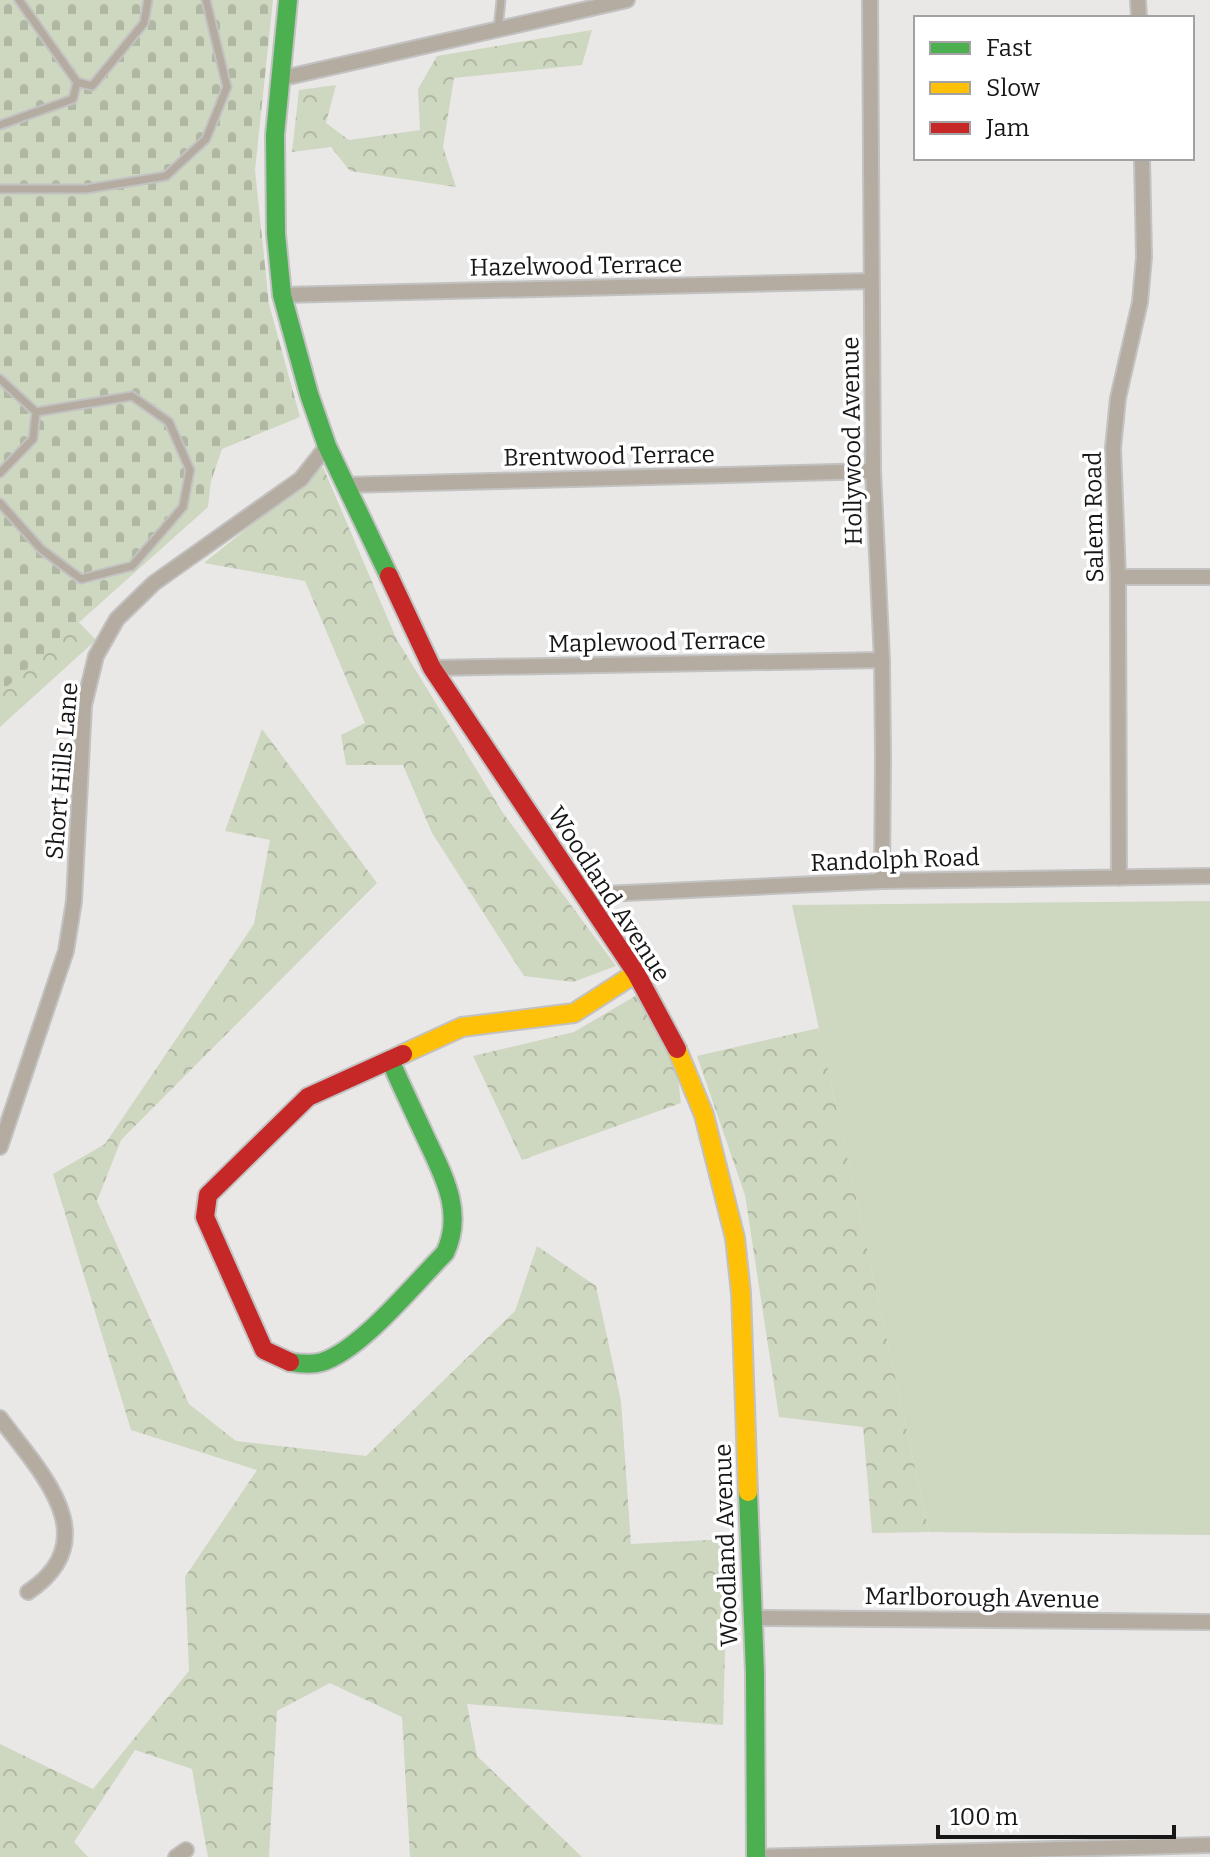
<svg xmlns="http://www.w3.org/2000/svg" width="1210" height="1857" font-family="Bitter,serif">
<style>
.green{fill:#ced7c0}
.forest{fill:url(#forest-crowns)}
.cemetery{fill:url(#cemetery-stones)}
.lines{fill:none;stroke-linecap:round;stroke-linejoin:round}
.lane-casing{stroke:#c3c2c2;stroke-width:11}
.street-casing{stroke:#c3c2c2;stroke-width:18}
.fast-casing{stroke:#c3c2c2;stroke-width:22}
.slow-casing{stroke:#c3c2c2;stroke-width:22}
.jam-casing{stroke:#c3c2c2;stroke-width:22}
.lane{stroke:#b4aca0;stroke-width:7}
.street{stroke:#b4aca0;stroke-width:14}
.fast{stroke:#4caf50;stroke-width:18}
.slow{stroke:#ffc107;stroke-width:18}
.jam{stroke:#c62828;stroke-width:18}
.labels{text-anchor:middle;dominant-baseline:central;stroke-width:7;stroke-linejoin:round;paint-order:stroke}
.street-label{font-size:24px;fill:#181717;stroke:#fff}
</style>
<defs>
<pattern id="forest-crowns" width="20" height="18" patternUnits="userSpaceOnUse" patternTransform="scale(2)"><rect width="20" height="18" fill="#ced7c0"/><path d="M2 6a3 3 0 1 1 6 0M12 15a3 3 0 1 1 6 0" fill="none" stroke="#b0b8a4"/></pattern>
<pattern id="cemetery-stones" width="16" height="16" patternUnits="userSpaceOnUse" patternTransform="scale(2)"><rect width="16" height="16" fill="#ced7c0"/><path d="M2 7V4a2 2 0 0 1 4 0v3zM10 15v-3a2 2 0 0 1 4 0v3z" fill="#b0b8a4"/></pattern>
</defs>
<rect width="100%" height="100%" fill="#eae8e7"/>
<path class="green" d="M1210,901V1535L929,1532L792,905Z"/>
<path class="forest" d="M592,30L582,65L454,78L443,147L456,187L350,171L331,147L292,152L299,90L336,85L326,123L349,140L420,130L418,89L437,56Z
M323,467L396,638L503,813L616,966L573,982L524,976L432,833L403,765H346L341,735L365,723L305,581L204,563Z
M70,613L96,640L0,727V682Z
M262,729L377,883L121,1140L97,1201L189,1404L236,1441L366,1456L515,1311L537,1246L596,1286L621,1401L631,1544L728,1539L723,1725L467,1704L477,1756L582,1857H410L402,1717L330,1683L277,1711L269,1857H208L192,1769L135,1750L74,1842L88,1857H0V1744L93,1789L189,1671L185,1577L257,1470L131,1430L53,1174L105,1144L254,924L270,840L225,831Z
M637,995L677,1070L681,1103L522,1160L473,1056L574,1032Z
M819,1028L929,1532L872,1533L863,1427L779,1417L745,1195L697,1056Z"/>
<path class="cemetery" d="M0,0H273L255,170L269,304L300,417L222,449L211,481L208,507L0,693Z"/>
<g class="lines">
<g class="lane-casing">
<path id="lane" d="M498,29L501,0
M77,82L92,86L144,23L148,0
M0,125L73,99L77,82L19,0
M0,189H86L166,176L206,139L227,87L206,0
M0,379L36,412L33,439L0,473
M0,503L41,549L81,579L132,566L183,507L190,470L169,422L132,396L36,412"/>
</g>
<g class="street-casing">
<path id="street" d="M870,0L873,471L882,660L883,757L882,881
M1138,0L1139,18
M279,79L627,0
M282,295L872,281
M345,485L873,471
M1118,577H1210
M432,668L882,660
M1119,878L1118,577L1113,448L1118,398L1140,302L1144,257L1142,158
M582,895L882,881L1210,876
M0,1147L66,951L74,901L84,705L96,656L117,619L154,583L301,479L327,446
M0,1418C39,1471 108,1538 28,1592
M753,1618L1210,1622
M176,1857L186,1850
M756,1857L1210,1845"/>
</g>
<g class="fast-casing">
<path id="fast" d="M288,0L275,135L276,234L282,295L309,394L327,446L389,576
M290,1362C301,1364 312,1365 322,1362C361,1350 415,1283 445,1253C465,1211 442,1173 424,1134C413,1110 401,1085 390,1060
M748,1492L755,1673L756,1857"/>
</g>
<g class="slow-casing">
<path id="slow" d="M677,1049L704,1115L735,1238L741,1293L748,1492
M403,1054L462,1027L574,1013L636,973"/>
</g>
<g class="jam-casing">
<path id="jam" d="M389,576L432,668L636,973L677,1049
M290,1362L264,1350L205,1217L208,1195L308,1097L403,1054"/>
</g>
<use href="#lane" class="lane"/>
<use href="#street" class="street"/>
<use href="#fast" class="fast"/>
<use href="#slow" class="slow"/>
<use href="#jam" class="jam"/>
</g>
<g class="labels">
<g class="street-label">
<text transform="translate(576 266) rotate(-1)">Hazelwood Terrace</text>
<text transform="translate(852 441) rotate(-91)">Hollywood Avenue</text>
<text transform="translate(609 456) rotate(-1)">Brentwood Terrace</text>
<text transform="translate(1094 517) rotate(-91)">Salem Road</text>
<text transform="translate(657 642) rotate(-1)">Maplewood Terrace</text>
<text transform="translate(62 771) rotate(-85)">Short Hills Lane</text>
<text transform="translate(895 860) rotate(-2)">Randolph Road</text>
<text transform="translate(609 894) rotate(57)">Woodland Avenue</text>
<text transform="translate(726 1545) rotate(-92)">Woodland Avenue</text>
<text transform="translate(982 1598) rotate(1)">Marlborough Avenue</text>
</g>
</g>
<rect x="914" y="16" width="280" height="144" fill="#ffffff" stroke="#a3a2a2" stroke-width="2"/>
<rect x="930" y="42" width="40" height="12" fill="#4caf50" stroke="#a3a2a2" stroke-width="2"/>
<text x="986" y="56" font-size="24" fill="#181717">Fast</text>
<rect x="930" y="82" width="40" height="12" fill="#ffc107" stroke="#a3a2a2" stroke-width="2"/>
<text x="986" y="96" font-size="24" fill="#181717">Slow</text>
<rect x="930" y="122" width="40" height="12" fill="#c62828" stroke="#a3a2a2" stroke-width="2"/>
<text x="986" y="136" font-size="24" fill="#181717">Jam</text>
<path d="M938 1825v12h236v-12" fill="none" stroke="#181717" stroke-width="4"/>
<text x="950" y="1825" font-size="24" fill="#181717" stroke="#ffffff" stroke-width="6" paint-order="stroke">100 m</text>
</svg>
